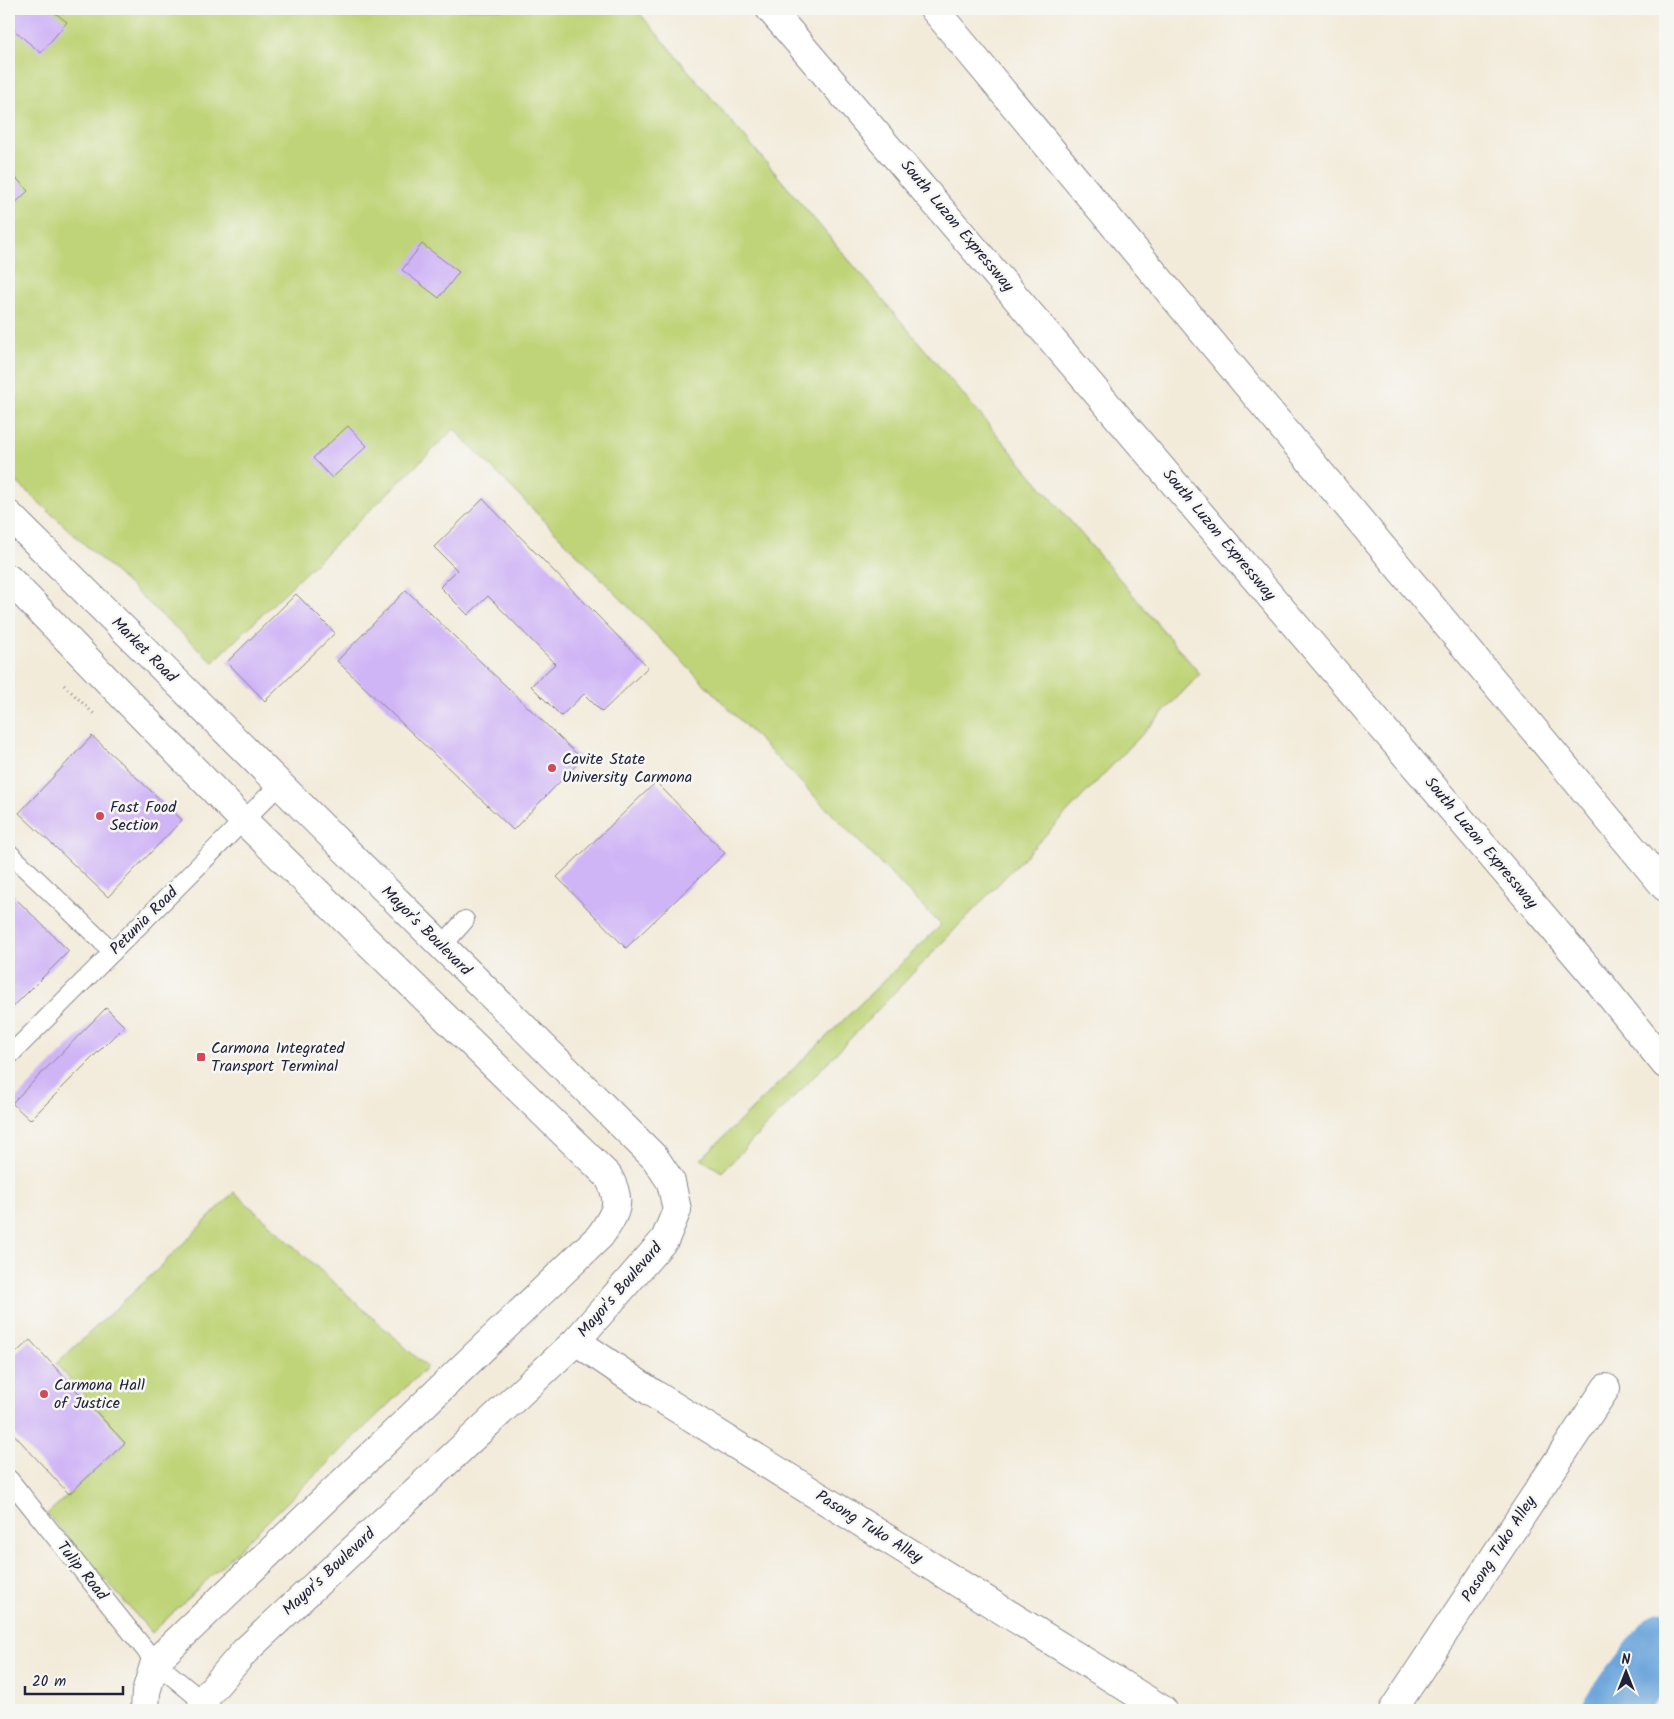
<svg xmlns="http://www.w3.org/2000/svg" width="1674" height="1719" font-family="Kalam,sans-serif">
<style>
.green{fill:#bfd478;stroke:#707b5a}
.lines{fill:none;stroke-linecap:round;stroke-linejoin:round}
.river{stroke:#6ca5db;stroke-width:59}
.building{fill:#cfb4f6}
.service-casing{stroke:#8a868a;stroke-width:20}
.minor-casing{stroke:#8a868a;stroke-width:30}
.secondary-casing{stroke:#8a868a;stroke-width:30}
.motorway-casing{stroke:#8a868a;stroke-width:30}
.path{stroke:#8a868a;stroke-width:3;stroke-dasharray:1 4;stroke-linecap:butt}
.service{stroke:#fff;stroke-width:18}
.minor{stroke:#fff;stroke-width:28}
.secondary{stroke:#fff;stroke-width:28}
.motorway{stroke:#fff;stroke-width:28}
.poi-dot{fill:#d1495b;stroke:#f6f6f2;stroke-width:2}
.labels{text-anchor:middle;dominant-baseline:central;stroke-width:5;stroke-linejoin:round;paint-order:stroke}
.street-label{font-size:16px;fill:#22223b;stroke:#f6f6f2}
.poi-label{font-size:16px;fill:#22223b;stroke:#f6f6f2;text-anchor:start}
</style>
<rect width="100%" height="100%" fill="#f6f6f2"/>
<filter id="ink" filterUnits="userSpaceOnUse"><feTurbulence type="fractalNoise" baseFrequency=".02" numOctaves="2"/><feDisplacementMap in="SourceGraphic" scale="10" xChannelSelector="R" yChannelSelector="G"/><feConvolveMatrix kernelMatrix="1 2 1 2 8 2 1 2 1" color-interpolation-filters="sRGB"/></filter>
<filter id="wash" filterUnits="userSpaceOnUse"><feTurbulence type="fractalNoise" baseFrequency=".0096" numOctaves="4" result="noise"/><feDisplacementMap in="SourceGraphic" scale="20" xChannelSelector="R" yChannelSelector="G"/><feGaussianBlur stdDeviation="1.12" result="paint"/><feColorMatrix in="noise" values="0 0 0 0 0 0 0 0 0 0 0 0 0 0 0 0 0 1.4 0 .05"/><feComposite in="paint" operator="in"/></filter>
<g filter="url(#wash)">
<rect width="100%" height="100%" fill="#f3ebda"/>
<path class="green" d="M9,9H636L1200,674L722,1172L701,1159L941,925L454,429L213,662L9,475Z
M234,1192L427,1367L152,1633L47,1514L126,1442L56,1364L157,1270Z"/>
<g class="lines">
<path class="river" d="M1612,1710L1665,1641"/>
</g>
<g id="blocks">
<path class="building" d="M9,9H50L67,22L41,53L9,26Z
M9,170L28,191L9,209Z
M422,244L459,272L439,298L402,270Z
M348,426L367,446L332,478L313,458Z
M483,499L648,667L602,712L584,694L561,716L531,686L555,664L488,596L468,615L440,587L457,570L434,547Z
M406,590L582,759L513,830L337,661Z
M296,594L335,633L265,701L227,662Z
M92,736L182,820L108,897L19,813Z
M656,782L725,853L626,948L557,877Z
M9,892L69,951L9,1011Z
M106,1008L124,1026L30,1120L12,1103Z
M30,1340L125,1443L69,1494L9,1429V1359Z"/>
</g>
</g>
<g filter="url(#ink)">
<use href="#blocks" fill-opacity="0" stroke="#8a868a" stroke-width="1"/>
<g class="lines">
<g class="service-casing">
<path id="service" d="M9,853L113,952
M442,946L465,920
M9,1056L279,785
M9,1479L155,1662L202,1701"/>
</g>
<g class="minor-casing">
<path id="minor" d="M576,1341L654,1394L1163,1710
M1393,1710L1606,1388"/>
</g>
<g class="secondary-casing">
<path id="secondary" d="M9,515L655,1158L671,1182L677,1210L665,1239L576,1341L245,1651L202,1701L207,1710
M9,579L244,821L608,1176C623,1202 616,1213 600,1236L155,1662L146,1692L145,1710"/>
</g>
<g class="motorway-casing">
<path id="motorway" d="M770,9L1600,983L1665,1064
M934,9L1665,887"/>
</g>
<path class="path" d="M64,685L94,714"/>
<use href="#service" class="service"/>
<use href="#minor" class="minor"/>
<use href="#secondary" class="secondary"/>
<use href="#motorway" class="motorway"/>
</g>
</g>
<g class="poi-dot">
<circle cx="552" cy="768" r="5"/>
<circle cx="100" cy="816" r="5"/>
<rect x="196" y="1052" width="10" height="10" rx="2.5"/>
<circle cx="44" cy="1394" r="5"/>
</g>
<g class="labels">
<g class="street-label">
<text transform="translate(957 226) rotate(50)">South Luzon Expressway</text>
<text transform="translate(1219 535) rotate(50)">South Luzon Expressway</text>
<text transform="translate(144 650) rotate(45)">Market Road</text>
<text transform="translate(1481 843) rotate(50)">South Luzon Expressway</text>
<text transform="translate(144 921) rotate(-45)">Petunia Road</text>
<text transform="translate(426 931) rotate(45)">Mayor's Boulevard</text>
<text transform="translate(620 1290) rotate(-49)">Mayor's Boulevard</text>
<text transform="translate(869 1527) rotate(32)">Pasong Tuko Alley</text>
<text transform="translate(1499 1549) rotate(-57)">Pasong Tuko Alley</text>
<text transform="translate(82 1571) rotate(51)">Tulip Road</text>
<text transform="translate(329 1572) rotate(-43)">Mayor's Boulevard</text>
</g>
<g class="poi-label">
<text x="562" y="759">Cavite State<tspan x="562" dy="18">University Carmona</tspan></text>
<text x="110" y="807">Fast Food<tspan x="110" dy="18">Section</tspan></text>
<text x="211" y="1048">Carmona Integrated<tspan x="211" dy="18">Transport Terminal</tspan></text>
<text x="54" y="1385">Carmona Hall<tspan x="54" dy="18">of Justice</tspan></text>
</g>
</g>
<rect width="1674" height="1719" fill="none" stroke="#f6f6f2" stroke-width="30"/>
<g transform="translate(1626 1672)" stroke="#f6f6f2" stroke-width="4" paint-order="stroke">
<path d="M0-4L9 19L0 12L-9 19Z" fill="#22223b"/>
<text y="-8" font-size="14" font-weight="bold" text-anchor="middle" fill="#22223b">N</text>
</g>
<path d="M25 1686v8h98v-8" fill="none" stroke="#22223b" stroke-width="2.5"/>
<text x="32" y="1686" font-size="15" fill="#22223b" stroke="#f6f6f2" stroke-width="4" paint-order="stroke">20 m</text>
</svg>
